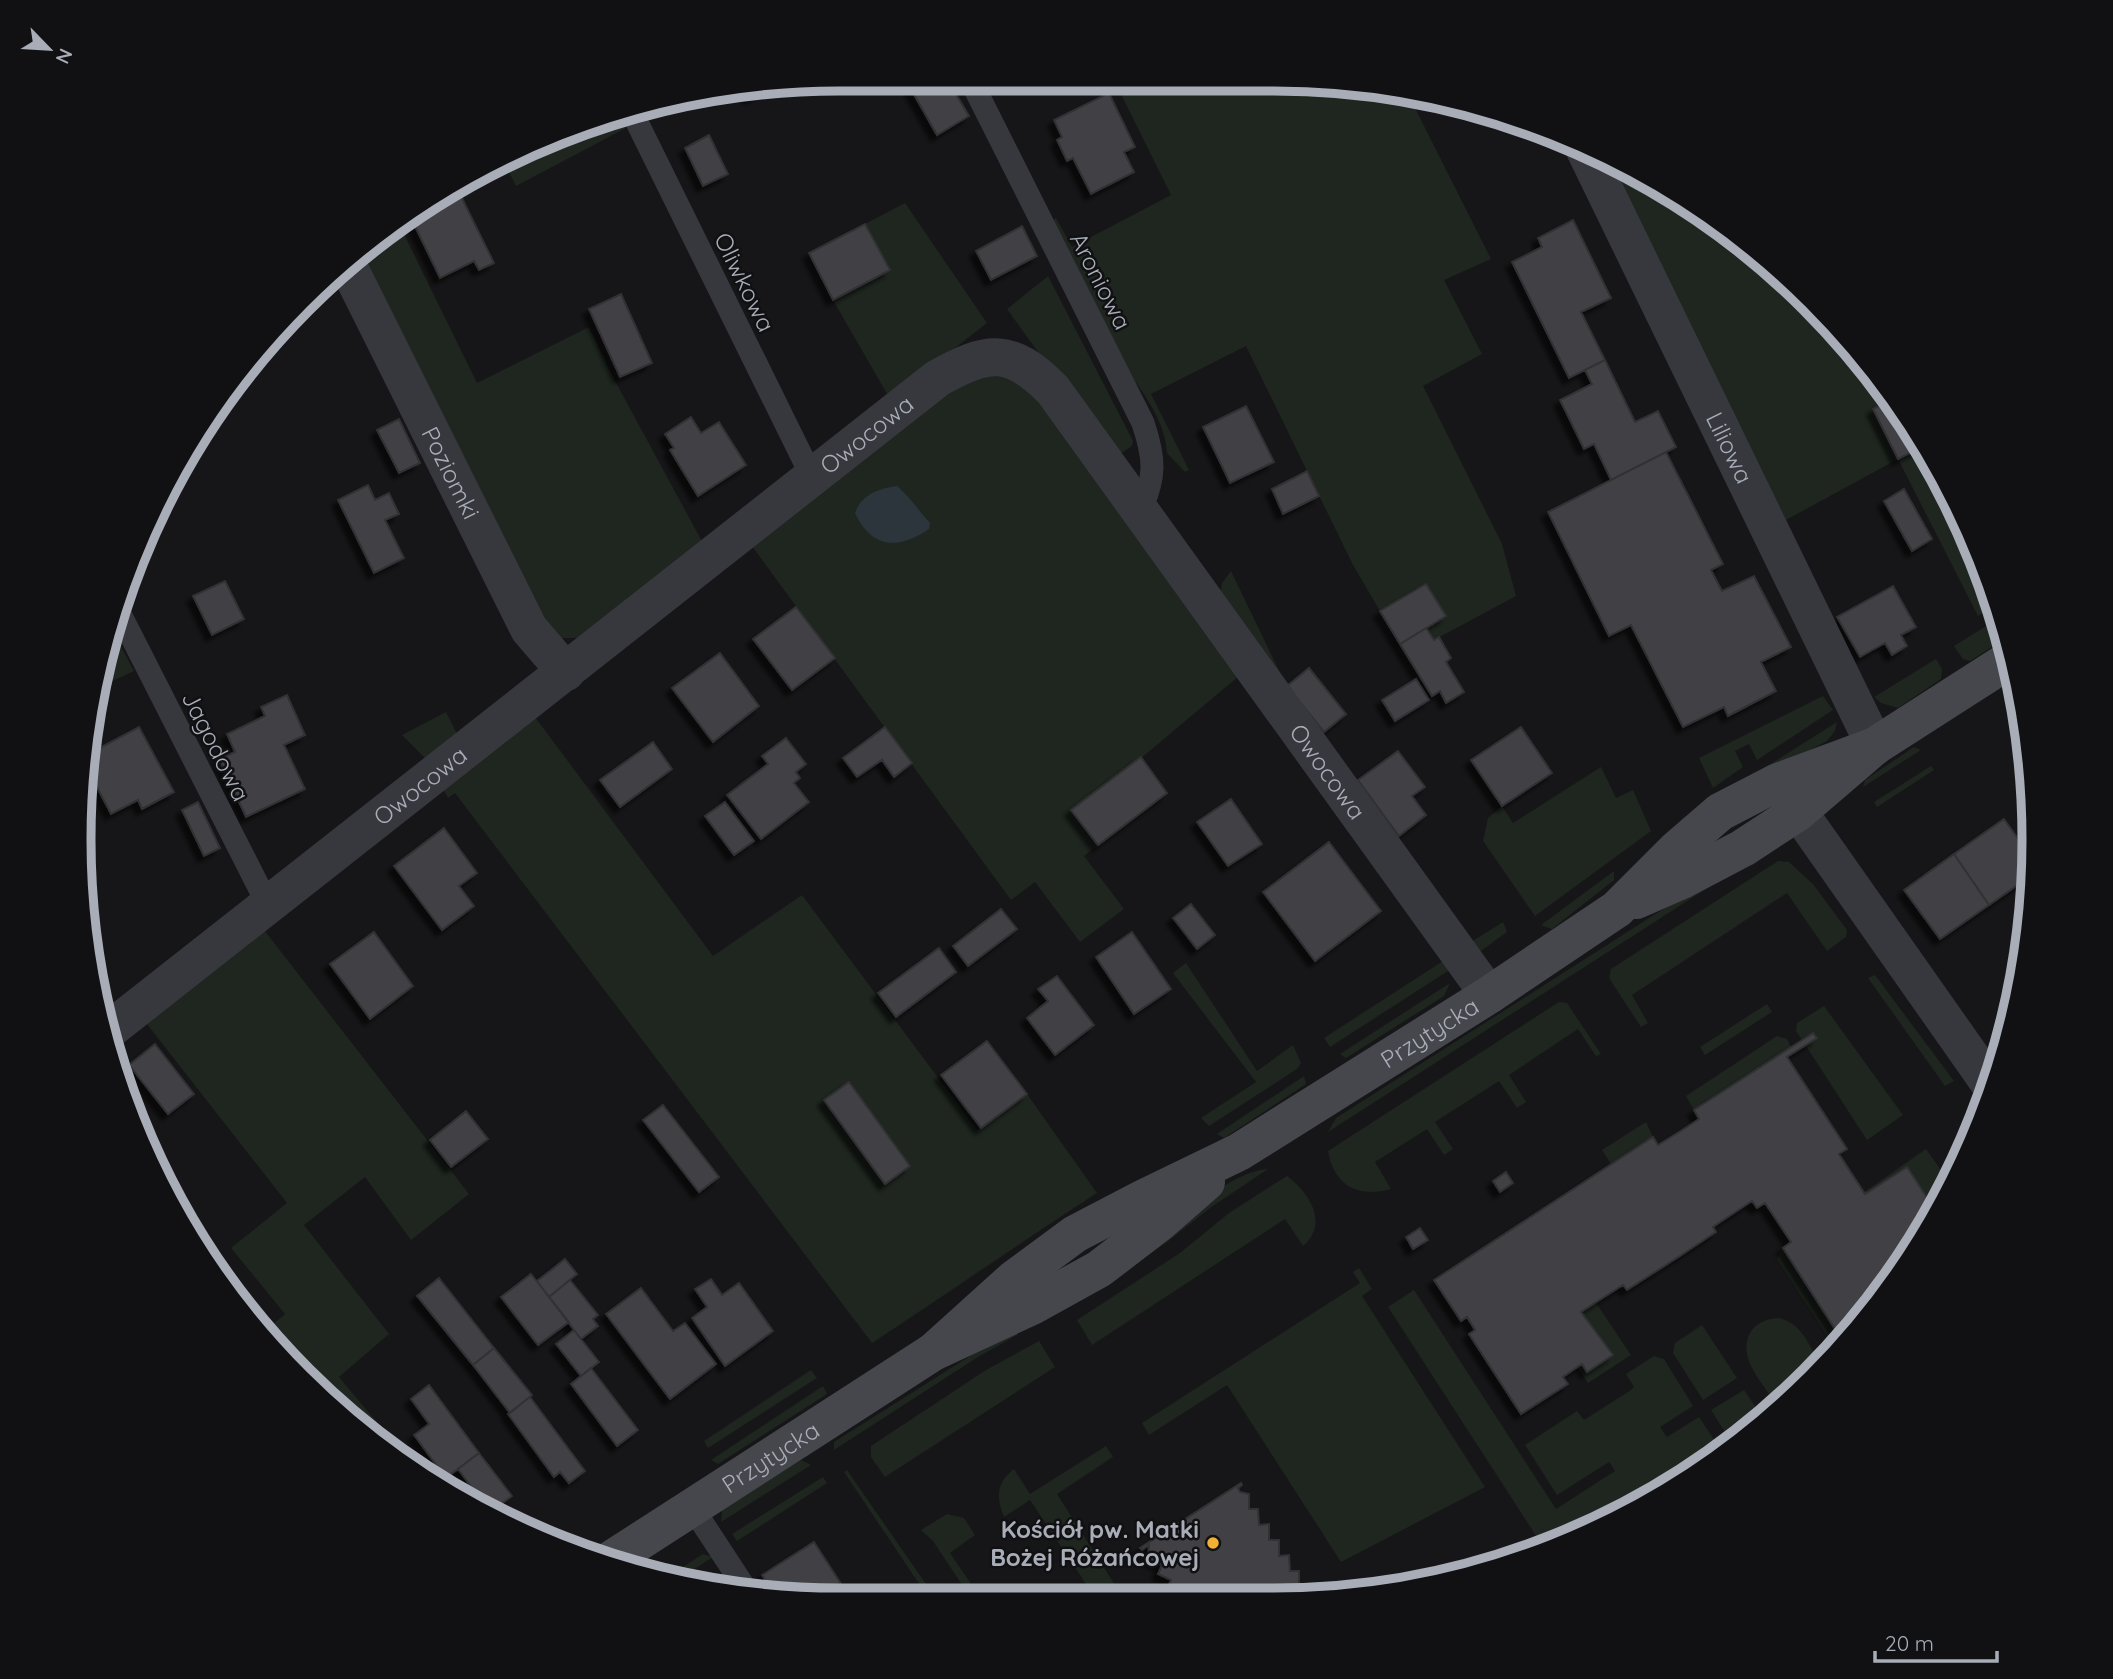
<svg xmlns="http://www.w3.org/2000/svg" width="2113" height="1679" font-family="Quicksand,sans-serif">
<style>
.green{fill:#1e261f}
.water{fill:#2c353c}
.building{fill:#404145;stroke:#303034;stroke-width:2;filter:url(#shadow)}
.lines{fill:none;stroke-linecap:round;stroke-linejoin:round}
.service{stroke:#37383d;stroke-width:23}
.minor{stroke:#37383d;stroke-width:38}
.secondary{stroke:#45474d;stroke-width:38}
.poi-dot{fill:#f2b134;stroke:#111113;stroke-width:2.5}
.labels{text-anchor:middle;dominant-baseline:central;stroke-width:5;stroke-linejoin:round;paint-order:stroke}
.street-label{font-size:24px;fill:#a8adb8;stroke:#111113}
.poi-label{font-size:24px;font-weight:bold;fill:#a8adb8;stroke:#111113;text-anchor:end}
.rim{fill:none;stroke:#a8adb8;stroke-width:9}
</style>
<defs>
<filter id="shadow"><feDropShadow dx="-6" dy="6" stdDeviation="2" flood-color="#0009"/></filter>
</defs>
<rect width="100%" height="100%" fill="#161618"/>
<path class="green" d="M1114,80H1323L1410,98L1491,259L1444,280L1482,354L1423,386L1502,544L1516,596L1434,640L1426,628L1446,616L1426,584L1380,611L1353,565L1246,346L1151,394L1189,470L1185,472L1167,453C1165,413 1132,381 1113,348C1089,308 1071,263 1051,221L1056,218L1072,247L1171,195Z
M619,114L626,128L516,186L504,162Z
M1608,160L1654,181L1775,267L1837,333L1842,343L1845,342L1877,376L1892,399L1873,409L1897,459L1924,446L1933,459L1996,604L1978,616L1898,459L1786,520Z
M905,203L987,323L890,399L833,300L890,271L865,224Z
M400,226L477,383L589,327L614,379L705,547L582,638H560L550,632L360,257Z
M1048,276L1133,441L1132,446L1120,454L1111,453L1007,309Z
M986,370L1026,383L1239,676L1146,754L1072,810L1098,845L1084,856L1124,909L1080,942L1035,882L1011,900L752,546L957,379Z
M1231,571L1284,681L1220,597L1222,583Z
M1999,618L2004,639L1970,661L1963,659L1954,646Z
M111,628L134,671L99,687L105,642Z
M1936,659L1942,669L1941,679L1898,708L1881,703L1874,697Z
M1823,696L1833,710L1757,760L1749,744L1735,751L1743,767L1713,788L1699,758Z
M2020,706L2027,737L2012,720L2009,713Z
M446,712L457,734L425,758L402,735Z
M535,717L713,956L802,895L977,1130L1027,1094L1097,1193C1021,1242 947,1294 872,1343L455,793L448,798L440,784Z
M1837,722L1835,731L1827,741L1745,785L1742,782Z
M1914,747L1921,750L1863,787L1865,780Z
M1931,766L1934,770L1877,807L1874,802Z
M1601,767L1616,798L1633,790L1651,831L1535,916L1483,841L1488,818L1502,806L1513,823Z
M1778,861L1789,862L1813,884L1847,930L1846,937L1827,951L1787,893L1632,995L1648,1023L1641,1027L1609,978L1611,969Z
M1614,871V880L1552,929L1541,925Z
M1712,885L1328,1132L1336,1118L1682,897Z
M1503,922L1507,932L1481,951L1471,942Z
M261,926L469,1194L411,1240L365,1177L304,1225L389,1334L339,1377L411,1463L377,1443L262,1333L285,1314L231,1248L287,1203L143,1019Z
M1443,961L1448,971L1330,1047L1324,1038Z
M1186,963L1257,1071L1293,1045L1301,1063L1297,1069L1209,1126L1201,1118L1256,1082L1173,973Z
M1875,975L1954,1081L1945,1086L1868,978Z
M1450,983L1444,996L1346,1058L1340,1054Z
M1559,1002L1567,1003L1601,1054L1596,1056L1578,1029L1509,1075L1526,1102L1517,1108L1499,1081L1435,1122L1453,1149L1444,1155L1427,1129L1375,1162L1391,1189C1358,1198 1334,1186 1328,1151Z
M1767,1004L1772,1012L1705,1055L1700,1047Z
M1824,1006L1903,1115L1867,1140L1806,1046L1816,1038L1813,1033L1802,1040L1796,1031L1797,1023Z
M1777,1036L1787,1039L1791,1047L1694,1110L1686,1096Z
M1304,1076L1306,1084L1224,1138L1217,1134Z
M1978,1116V1117L1968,1144L1958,1131Z
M1646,1122L1653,1137L1611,1164L1602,1150Z
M1926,1149L1951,1184L1935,1210L1865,1194L1864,1192Z
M1268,1169L1210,1208L1167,1242L1138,1262C1172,1231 1221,1173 1268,1169Z
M1287,1176C1310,1193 1329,1224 1303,1246L1285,1219L1092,1345L1077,1320L1180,1253L1229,1213Z
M1783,1248L1842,1340L1835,1348L1777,1259Z
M1359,1268L1372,1289L1362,1296L1485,1487L1341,1562L1227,1385L1149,1435L1142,1423L1360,1283L1353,1272Z
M1414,1290L1556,1509L1615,1471L1609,1462L1557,1495L1525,1445L1577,1411L1584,1420L1631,1390L1634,1387L1626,1374L1654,1356L1664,1359L1693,1406L1660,1427L1667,1437L1699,1417L1721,1450L1654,1499L1544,1548L1388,1307Z
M1596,1303L1631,1355L1588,1383L1577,1367L1582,1364L1587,1372L1613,1355L1581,1312Z
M1778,1318C1801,1322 1809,1345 1820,1363L1779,1407C1766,1388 1736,1358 1750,1333C1756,1323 1766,1319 1778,1318Z
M1702,1325L1737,1378L1703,1400L1673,1353L1675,1343Z
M1009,1334H1019L978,1357L834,1450V1442L970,1356Z
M1039,1341L1055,1367L885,1477L871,1457V1446L986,1370Z
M811,1370L817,1378L708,1448L704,1441Z
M823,1386L827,1394L718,1464L711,1460Z
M1744,1390L1764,1419L1732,1443L1711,1410Z
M1106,1446L1113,1457L1057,1494L1124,1599H1096L1030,1500L1004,1517C996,1497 996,1483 1014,1469L1030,1494Z
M801,1460L811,1465L721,1522L722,1510Z
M847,1470L937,1600H930L844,1472Z
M823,1477L827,1483L737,1541L732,1534Z
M947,1514L964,1518L975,1535L950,1553L982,1600H972L933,1541L921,1530Z
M703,1554L713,1557L676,1581L666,1578Z"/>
<path class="water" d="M897,486C910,497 918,510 930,523L929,529C898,550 872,549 855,513C862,494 878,489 897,486Z"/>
<path class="building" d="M916,79H947L969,116L937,135L908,84Z
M769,88L750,98L747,91Z
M1109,93L1135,147L1124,152L1134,172L1091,194L1073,158L1067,161L1057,140L1062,137L1054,120Z
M709,135L728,174L703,186L685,148Z
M455,184L494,263L479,270L474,261L440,278L411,218Z
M1573,220L1611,298L1581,312L1605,360L1569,378L1512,262L1542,247L1538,238Z
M865,224L890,270L833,300L809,253Z
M1022,226L1037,256L991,280L976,251Z
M621,294L652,363L620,377L589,309Z
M1605,360L1635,422L1658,411L1676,447L1611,480L1594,444L1584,449L1560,400L1592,384L1585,370Z
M1892,399L1924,446L1898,459L1873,409Z
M1246,406L1274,462L1230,483L1203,427Z
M691,417L701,433L719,422L746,465L698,496L670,450L674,448L665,434Z
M399,419L420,463L399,473L377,430Z
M1666,452L1723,564L1711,570L1722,591L1754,576L1791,647L1761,662L1776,691L1728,716L1724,707L1683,727L1631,625L1609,636L1548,512Z
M1307,471L1319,496L1283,514L1272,489Z
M368,485L375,500L389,493L399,514L385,520L404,558L374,573L338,500Z
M1904,489L1932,539L1912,551L1884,501Z
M225,581L244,619L212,635L193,596Z
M1426,584L1446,616L1400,644L1380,611Z
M1893,586L1916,627L1901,635L1907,646L1892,655L1885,643L1860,657L1837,617Z
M796,607L835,658L792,690L753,639Z
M1426,628L1434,640L1439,637L1451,658L1446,662L1464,692L1446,703L1440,691L1432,696L1400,644Z
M720,653L759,706L713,742L672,688Z
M1309,668L1346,714L1324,732L1287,686Z
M1416,679L1429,700L1395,721L1382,700Z
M287,695L305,735L284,745L305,789L246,817L219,759L235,752L227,734L265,716L261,707Z
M139,727L174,792L142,809L138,800L111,814L88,770L90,753Z
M885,727L912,763L894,777L882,760L857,777L843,758Z
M1521,727L1552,773L1502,806L1471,760Z
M786,738L806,764L796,772L800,778L794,783L809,802L761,839L727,795L768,764L762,756Z
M653,742L672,769L620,807L600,780Z
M1398,751L1425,787L1412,796L1426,815L1399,836L1358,780Z
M1141,757L1167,793L1098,845L1071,810Z
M1231,799L1262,844L1228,866L1197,822Z
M198,802L220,848L204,856L182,810Z
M725,802L754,841L734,855L705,816Z
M2004,819L2032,858V875L1989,905L1954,854Z
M444,828L477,873L459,886L474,906L442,930L394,866Z
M1329,842L1381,911L1315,961L1263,892Z
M1954,854L1989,905L1940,939L1904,890Z
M1191,904L1215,935L1197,949L1173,918Z
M1001,909L1017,929L968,966L953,946Z
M374,932L413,986L370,1019L330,964Z
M1132,932L1171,989L1134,1014L1096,957Z
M939,948L956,972L896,1017L878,993Z
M1057,976L1094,1025L1055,1055L1027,1018L1048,1001L1038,989Z
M1813,1033L1817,1038L1787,1057L1847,1149L1839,1154L1865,1194L1907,1167L1935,1210L1877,1303L1842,1340L1783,1248L1791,1242L1765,1203L1757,1208L1752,1201L1713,1227L1716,1232L1680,1256L1627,1290L1623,1285L1581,1312L1613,1355L1587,1372L1582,1364L1563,1377L1568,1384L1521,1414L1469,1334L1475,1330L1467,1317L1461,1321L1434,1280L1653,1137L1658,1145L1679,1132L1699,1119L1694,1110Z
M987,1041L1027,1094L981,1128L941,1075Z
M155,1044L194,1094L168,1114L129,1065Z
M849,1082L910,1166L885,1184L824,1100Z
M663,1105L719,1177L699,1192L643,1120Z
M466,1111L488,1139L451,1167L430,1140Z
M1506,1172L1513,1183L1500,1192L1493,1181Z
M1420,1228L1428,1240L1413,1249L1406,1237Z
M565,1259L577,1274L549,1297L537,1281Z
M531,1274L569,1322L538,1345L501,1297Z
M439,1278L494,1348L473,1365L417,1296Z
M711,1279L722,1295L739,1283L773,1331L725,1366L692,1318L707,1307L695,1289Z
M570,1280L598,1315L593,1319L598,1326L581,1339L549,1297Z
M641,1288L673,1331L685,1323L716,1364L670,1399L606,1314Z
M574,1330L599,1362L581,1376L556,1344Z
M494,1348L532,1395L510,1413L473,1365Z
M591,1368L638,1430L617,1446L571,1384Z
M429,1385L479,1453L446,1478L414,1435L429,1424L411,1399Z
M530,1397L585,1471L569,1483L560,1472L554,1477L508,1414Z
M479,1453L512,1496L493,1510L486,1507L458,1469Z
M1241,1483L1242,1485L1238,1488L1240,1492L1249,1494V1509H1258L1259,1525L1269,1524V1540H1279V1556L1289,1555L1290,1571H1299V1586H1309L1306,1599H1180L1181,1595L1167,1589L1171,1580L1158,1574L1162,1565L1148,1559L1149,1545L1142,1550L1140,1548Z
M814,1542L845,1590L831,1599L774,1594L762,1575Z"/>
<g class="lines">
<path class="service" d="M970,79L1143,423C1155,459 1156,477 1140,511
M631,110L812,477
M118,610L268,905
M692,1507L747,1591"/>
<g class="minor">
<path id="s1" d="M1585,150L1875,746"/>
<path id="s2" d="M348,266L529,629L566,672"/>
<path d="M1779,784L1990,1084"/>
<path id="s3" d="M104,1034L938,378C988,350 1011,347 1053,390L1489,995"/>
</g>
<g class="secondary">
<path d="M1636,900L1684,879L1743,848L1798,812L1875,746L2009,660"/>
<path id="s4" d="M933,1352L1014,1279L1075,1234L1142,1199L1239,1152L1489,995L1617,909L1676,850L1720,812L1778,782L1875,746"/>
<path id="s5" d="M609,1561L933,1352L1034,1305L1099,1269L1159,1223L1206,1182"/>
</g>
</g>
<circle class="poi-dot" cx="1213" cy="1543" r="7"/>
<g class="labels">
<g class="street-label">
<text transform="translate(1101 281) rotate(63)">Aroniowa</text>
<text transform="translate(745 282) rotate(64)">Oliwkowa</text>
<text stroke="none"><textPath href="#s3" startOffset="970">Owocowa</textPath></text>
<text stroke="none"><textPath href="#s1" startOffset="331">Liliowa</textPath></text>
<text stroke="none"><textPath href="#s2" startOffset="231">Poziomki</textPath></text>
<text transform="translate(216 746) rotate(63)">Jagodowa</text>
<text stroke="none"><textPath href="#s3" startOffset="1661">Owocowa</textPath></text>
<text stroke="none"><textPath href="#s3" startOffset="402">Owocowa</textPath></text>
<text stroke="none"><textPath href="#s4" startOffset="593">Przytycka</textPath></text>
<text stroke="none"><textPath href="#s5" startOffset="192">Przytycka</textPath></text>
</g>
<g class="poi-label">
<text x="1199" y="1529">Kościół pw. Matki<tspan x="1199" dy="28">Bożej Różańcowej</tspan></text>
</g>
</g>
<path d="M0 0H2113V1679H0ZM839 91H1274A748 748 0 0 1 2022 839V840A748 748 0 0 1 1274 1588H839A748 748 0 0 1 91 840V839A748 748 0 0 1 839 91Z" fill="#111113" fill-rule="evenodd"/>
<path class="rim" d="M839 91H1274A748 748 0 0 1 2022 839V840A748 748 0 0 1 1274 1588H839A748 748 0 0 1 91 840V839A748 748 0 0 1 839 91Z"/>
<g transform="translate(49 49) rotate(115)" stroke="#111113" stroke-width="5" paint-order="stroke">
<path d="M0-5L12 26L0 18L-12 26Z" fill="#a8adb8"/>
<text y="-10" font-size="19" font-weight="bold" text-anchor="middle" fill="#a8adb8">N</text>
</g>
<path d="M1875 1651v10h122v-10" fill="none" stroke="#a8adb8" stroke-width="3.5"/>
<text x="1885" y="1651" font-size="21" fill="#a8adb8" stroke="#111113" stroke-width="5" paint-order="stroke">20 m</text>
</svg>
